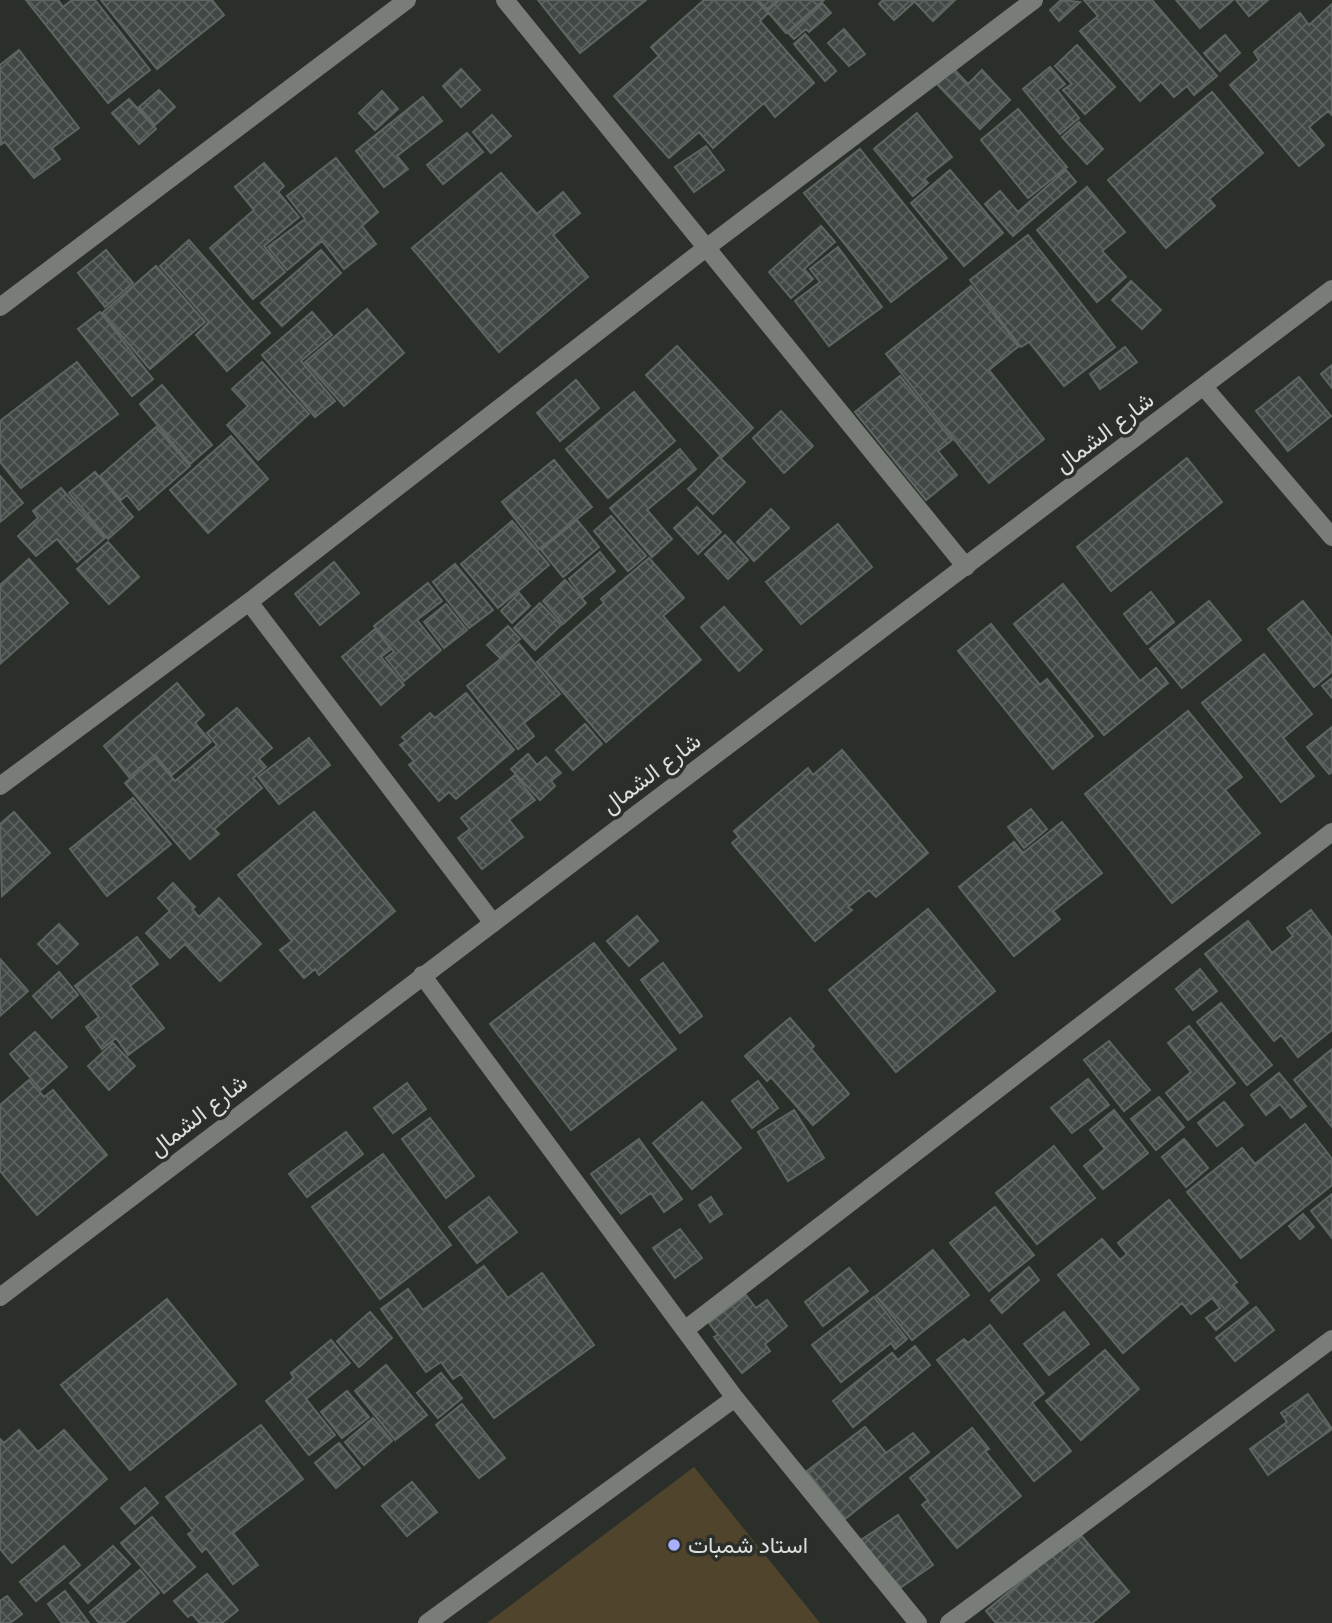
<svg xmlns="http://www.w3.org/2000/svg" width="1332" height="1623" font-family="'Source Serif 4',Vazirmatn,serif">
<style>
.green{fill:#50452c}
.building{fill:url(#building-cross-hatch);stroke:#5e6562;stroke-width:2}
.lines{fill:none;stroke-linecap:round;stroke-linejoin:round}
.street{stroke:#787d77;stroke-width:18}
.secondary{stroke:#787d77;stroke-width:18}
.poi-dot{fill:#a8b0fc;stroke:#2b2f2a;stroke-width:2.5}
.labels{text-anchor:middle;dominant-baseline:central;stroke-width:7;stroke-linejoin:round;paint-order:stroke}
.street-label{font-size:23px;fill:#dcdfdc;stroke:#2b2f2a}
.poi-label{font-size:23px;fill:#dcdfdc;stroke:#2b2f2a;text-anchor:start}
</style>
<defs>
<pattern id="building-cross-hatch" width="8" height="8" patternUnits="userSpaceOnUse" patternTransform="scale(1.75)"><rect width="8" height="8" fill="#404744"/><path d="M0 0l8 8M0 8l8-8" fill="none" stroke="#5b615e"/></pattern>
</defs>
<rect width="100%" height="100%" fill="#2b2f2a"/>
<path class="green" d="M694,1467L820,1623H487Z"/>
<path class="building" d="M26,0H58L63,7L72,0H95L150,70L108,103Z
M101,0H212L224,15L157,69Z
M538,0H646L580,53Z
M704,0H756L768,13L760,21L814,83L775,117L764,103L713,148L699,132L669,158L614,96L659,56L651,47Z
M758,0H778L767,9Z
M780,0H824L786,33L767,11Z
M883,0H911L913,3L894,20L879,4Z
M913,0H955L933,21Z
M1061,0L1080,2L1059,21L1050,10Z
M1084,0H1152L1217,76L1194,95L1187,86L1174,97L1161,82L1140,101L1080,31L1098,16Z
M1176,0H1233L1200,28Z
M1236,0H1268L1249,16Z
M822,3L831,13L809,32L806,29L794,39L788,33Z
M1332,4V115L1328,111L1309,127L1324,145L1299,166L1230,85L1259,60L1254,52L1300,13L1309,25Z
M844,29L865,54L849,66L828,43Z
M805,34L836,71L825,81L794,44Z
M1225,35L1240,53L1220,71L1204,53Z
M1077,45L1115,87L1085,114L1063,90L1072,84L1055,66Z
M19,50L79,128L52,148L60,159L34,178L5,142L0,145V65Z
M949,64L968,84L982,70L1010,100L980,129L933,80Z
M1050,67L1065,84L1057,90L1079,118L1060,134L1023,89Z
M461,69L480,90L461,107L443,86Z
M159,90L175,107L155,125L139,107Z
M382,91L398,109L375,130L359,113Z
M1212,92L1263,153L1209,199L1215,206L1166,248L1108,180Z
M423,97L442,121L397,156L408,169L384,187L356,151Z
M129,99L156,129L139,144L112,113Z
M1018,109L1067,167L1028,198L981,140Z
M917,113L952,157L924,179L928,183L913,196L874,149Z
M492,115L511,136L491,153L473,132Z
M1079,122L1103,149L1087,164L1062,137Z
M467,133L483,152L443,184L427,165Z
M706,146L724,170L694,192L675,167Z
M860,149L947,258L891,302L804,193Z
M336,158L378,212L362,226L376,244L344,269L322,241L287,270L268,247L305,219L287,196Z
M264,163L284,186L278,192L299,217L264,246L285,272L253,299L210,248L254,210L235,187Z
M950,170L1003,233L964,266L911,203Z
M1066,170L1076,182L1013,236L985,204L1000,191L1018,212Z
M501,173L537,214L563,192L580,213L553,235L588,277L499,352L412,248Z
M1087,187L1125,232L1102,251L1126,277L1097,302L1037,230Z
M821,226L835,242L804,269L813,279L791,298L769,272Z
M1028,235L1115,347L1064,386L1029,342L1021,347L970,280Z
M189,240L270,333L227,371L196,335L209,322L160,266Z
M838,247L882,307L829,346L795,301L820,282L810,269Z
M106,250L133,283L105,307L78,273Z
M321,250L341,273L282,326L261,303Z
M156,266L205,322L150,369L102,313Z
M1131,281L1161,310L1142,329L1112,300Z
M971,286L1019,346L989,370L1044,439L989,483L886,354Z
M367,309L404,353L344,406L305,362Z
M100,312L153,379L132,396L78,329Z
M312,312L332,335L301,361L335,401L315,417L262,355Z
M677,346L753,428L722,457L646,375Z
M1125,347L1137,362L1100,389L1090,374Z
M77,362L118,414L21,488L0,462V421Z
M262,362L309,414L258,460L227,425L248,406L232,389Z
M1332,365V388L1321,374Z
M900,376L952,440L938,451L957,475L926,500L855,412Z
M1299,377L1331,416L1288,451L1256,411Z
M576,380L599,408L560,441L537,413Z
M162,385L212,445L190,464L140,404Z
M634,392L675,441L608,498L566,449Z
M781,411L813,446L784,473L753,438Z
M156,427L190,466L139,510L127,495L121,500L100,476Z
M231,436L268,479L208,533L170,490Z
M680,449L696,469L647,510L672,539L652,557L610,508Z
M719,457L745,482L713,514L688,489Z
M1187,458L1222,502L1111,591L1077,547Z
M554,460L592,507L539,549L502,502Z
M95,472L133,517L108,539L69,493Z
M0,476L23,503L0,522Z
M61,488L105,538L77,562L57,539L36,556L18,536L38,518L33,511Z
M697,507L721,532L698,554L674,528Z
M771,509L789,528L754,561L737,542Z
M611,516L646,556L628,571L594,531Z
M577,520L599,547L563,577L541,550Z
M512,521L549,565L498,608L461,564Z
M838,524L872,567L801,624L766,582Z
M725,535L748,560L728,579L705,554Z
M108,542L139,577L109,604L77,569Z
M600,552L615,571L583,597L569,579Z
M649,558L684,598L663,616L701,660L606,742L537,662L604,603L601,599Z
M29,559L68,603L0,664V585Z
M334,562L359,593L320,625L295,594Z
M455,564L493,610L469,628L433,582Z
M565,580L586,603L563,624L543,601Z
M428,583L442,601L417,620L441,650L404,681L386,658L394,652L374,626Z
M1063,584L1140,681L1156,668L1168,683L1104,735L1014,624Z
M1151,592L1174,622L1147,644L1124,614Z
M519,593L530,606L512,623L501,611Z
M1209,601L1241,640L1182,688L1150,649Z
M1303,601L1332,638V672L1314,687L1268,629Z
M540,603L561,625L535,650L514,628Z
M446,604L467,630L444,648L424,622Z
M724,607L762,650L739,671L701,627Z
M991,624L1040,685L1047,679L1093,736L1053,769L958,651Z
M508,626L520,639L500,658L487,645Z
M375,629L391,649L381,657L404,685L381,705L342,657Z
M519,644L560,694L524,723L534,736L518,749L467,686Z
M1264,654L1312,714L1283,738L1314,776L1281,802L1202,703Z
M1332,678V698L1322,686Z
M177,683L204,715L195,723L211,742L172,775L155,755L129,777L104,746Z
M466,693L514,750L456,799L449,792L439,801L409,765L414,761L400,745L406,741L402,737L430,713L435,718Z
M237,708L272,748L259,759L266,767L253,778L262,788L214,829L219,834L190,859L125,783L155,758L175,781L217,745L207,733Z
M1188,711L1242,777L1225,790L1260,833L1172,903L1085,794Z
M585,724L602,744L573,770L556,750Z
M1332,727V772L1329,774L1307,747Z
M309,738L330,765L279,804L258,777Z
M842,750L928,853L876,897L869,890L848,907L852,910L815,941L732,843L739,837L734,831L808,768L813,775Z
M528,754L537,765L546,757L561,773L551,781L555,786L540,800L511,769Z
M515,775L535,800L509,820L523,837L482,869L458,838L470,829L461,818Z
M133,798L171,844L107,896L70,849Z
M1031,809L1047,829L1024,848L1008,827Z
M14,812L50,853L2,896L0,824Z
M314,812L395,911L319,975L315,969L304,978L280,950L292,941L238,875Z
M1062,822L1102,873L1053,911L1060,919L1014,956L959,887L1014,842L1023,853Z
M173,883L195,907L192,909L199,917L219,898L261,944L220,981L185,944L170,958L146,933L170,911L158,898Z
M928,909L995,991L896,1072L829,990Z
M1311,910L1332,938V1030L1298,1057L1281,1035L1274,1041L1205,954L1248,921L1272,953L1293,936L1287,928Z
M637,916L658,941L629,966L607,941Z
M59,924L78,944L57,964L38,944Z
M137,937L158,964L130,986L164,1028L128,1055L116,1038L102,1049L86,1027L99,1017L75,986Z
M594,943L676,1049L571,1130L490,1024Z
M0,959L28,991L0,1016Z
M663,963L702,1016L680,1033L641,980Z
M1200,969L1217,991L1193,1010L1176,989Z
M59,972L78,995L52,1018L33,996Z
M1221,1003L1272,1065L1247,1085L1197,1022Z
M790,1018L814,1046L811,1049L849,1094L813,1125L771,1077L767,1081L745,1056Z
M1189,1026L1235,1083L1188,1120L1166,1093L1191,1072L1168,1043Z
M35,1032L67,1067L41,1090L10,1054Z
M1109,1041L1150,1090L1124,1111L1084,1060Z
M113,1043L135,1066L109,1090L88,1066Z
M1332,1049V1127L1294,1080Z
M1279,1073L1306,1106L1291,1118L1280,1104L1266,1115L1251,1095Z
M1088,1079L1109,1105L1072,1133L1051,1108Z
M29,1080L44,1097L53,1090L107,1155L37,1215L0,1171V1105Z
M758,1081L778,1108L752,1128L732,1101Z
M407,1083L426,1109L393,1133L374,1108Z
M1159,1097L1184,1127L1156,1150L1131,1119Z
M702,1102L741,1148L692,1189L653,1143Z
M1224,1102L1243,1125L1217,1146L1198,1123Z
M794,1110L824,1158L788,1181L758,1132Z
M1114,1110L1148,1153L1103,1189L1084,1166L1105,1149L1090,1130Z
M430,1118L474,1176L446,1198L402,1139Z
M1305,1124L1332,1159V1185L1241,1258L1187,1192L1242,1148L1255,1164Z
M346,1132L363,1154L307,1197L289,1174Z
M639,1139L682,1199L664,1212L651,1193L621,1214L591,1174Z
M1184,1139L1208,1168L1186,1187L1162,1157Z
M1054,1146L1095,1198L1037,1244L996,1193Z
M383,1154L451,1245L380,1299L312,1207Z
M1332,1194V1238L1311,1211Z
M489,1197L517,1232L477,1263L449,1227Z
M711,1197L722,1214L710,1222L699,1205Z
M1169,1200L1237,1282L1233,1285L1248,1303L1216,1330L1206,1318L1220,1308L1212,1298L1191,1314L1182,1303L1123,1353L1058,1275L1102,1239L1120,1260L1127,1254L1118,1243Z
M995,1207L1034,1255L989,1291L950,1243Z
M1303,1214L1314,1227L1300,1239L1289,1226Z
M680,1229L702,1258L675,1278L653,1248Z
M933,1250L969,1295L912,1340L876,1296Z
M484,1266L508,1298L542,1273L594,1345L494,1418L461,1374L453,1379L441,1362L426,1372L381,1309L408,1289L423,1310Z
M1029,1267L1039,1280L1002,1313L991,1300Z
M849,1268L868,1291L823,1326L805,1302Z
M746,1295L756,1308L767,1300L787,1326L765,1344L770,1351L742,1373L714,1337L718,1335L709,1323Z
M874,1297L907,1339L895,1349L891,1343L841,1382L812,1345Z
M167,1299L236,1384L130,1470L61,1385Z
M1256,1307L1274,1330L1235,1361L1216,1338Z
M370,1312L392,1338L359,1367L337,1341Z
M1064,1312L1089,1344L1049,1375L1024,1344Z
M990,1325L1044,1393L1032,1403L1071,1451L1034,1481L937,1360L964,1339L968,1343Z
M331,1340L350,1363L306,1399L335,1435L309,1455L266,1401L294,1378L291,1373Z
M915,1346L930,1365L853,1427L833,1401L892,1353L898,1360Z
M1105,1350L1139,1389L1081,1440L1046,1401Z
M386,1365L427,1415L395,1440L355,1391Z
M441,1373L462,1398L438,1418L417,1393Z
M347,1391L369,1417L342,1438L321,1412Z
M1308,1394L1332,1429L1268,1475L1250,1449L1287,1422L1281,1413Z
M462,1404L505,1458L479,1478L436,1425Z
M373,1418L392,1441L364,1465L345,1442Z
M261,1425L303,1479L233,1533L258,1565L233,1584L206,1548L202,1552L188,1534L193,1531L166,1497Z
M865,1427L886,1453L913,1433L929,1452L845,1519L807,1471Z
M972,1428L989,1449L985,1451L1021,1496L957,1548L922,1505L928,1500L910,1478Z
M19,1430L38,1452L64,1430L107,1479L12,1563L0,1549V1439L4,1443Z
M339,1443L360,1468L336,1488L315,1463Z
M412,1482L437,1512L407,1536L382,1506Z
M145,1488L158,1503L135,1524L121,1508Z
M898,1515L933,1565L897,1590L861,1540Z
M152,1517L195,1567L164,1593L121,1543Z
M1079,1533L1129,1592L1092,1623H996L986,1611Z
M64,1546L80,1565L36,1601L20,1582Z
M113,1546L130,1564L88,1603L70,1583Z
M140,1570L159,1593L124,1623H99L90,1612Z
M207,1574L238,1610L222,1623H200L192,1614L188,1617L174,1601Z
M65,1591L89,1623H62L48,1604Z
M7,1596L22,1614L10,1623H0V1601Z"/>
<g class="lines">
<path class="street" d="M505,0L966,567
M0,307L407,0
M1204,387L1332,537
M249,602L493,923
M0,786L249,602L706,248L1034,0
M422,975L735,1398L918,1623
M686,1329L1332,832
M427,1623L735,1398
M949,1623L1332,1339"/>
<path class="secondary" d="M0,1297C442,958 889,627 1332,289"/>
</g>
<circle class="poi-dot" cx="674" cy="1545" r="7"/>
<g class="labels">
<g class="street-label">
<text transform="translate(1104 432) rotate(-37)">شارع الشمال</text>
<text transform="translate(651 773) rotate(-37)">شارع الشمال</text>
<text transform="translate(198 1115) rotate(-38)">شارع الشمال</text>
</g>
<g class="poi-label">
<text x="688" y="1545">استاد شمبات</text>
</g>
</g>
</svg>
